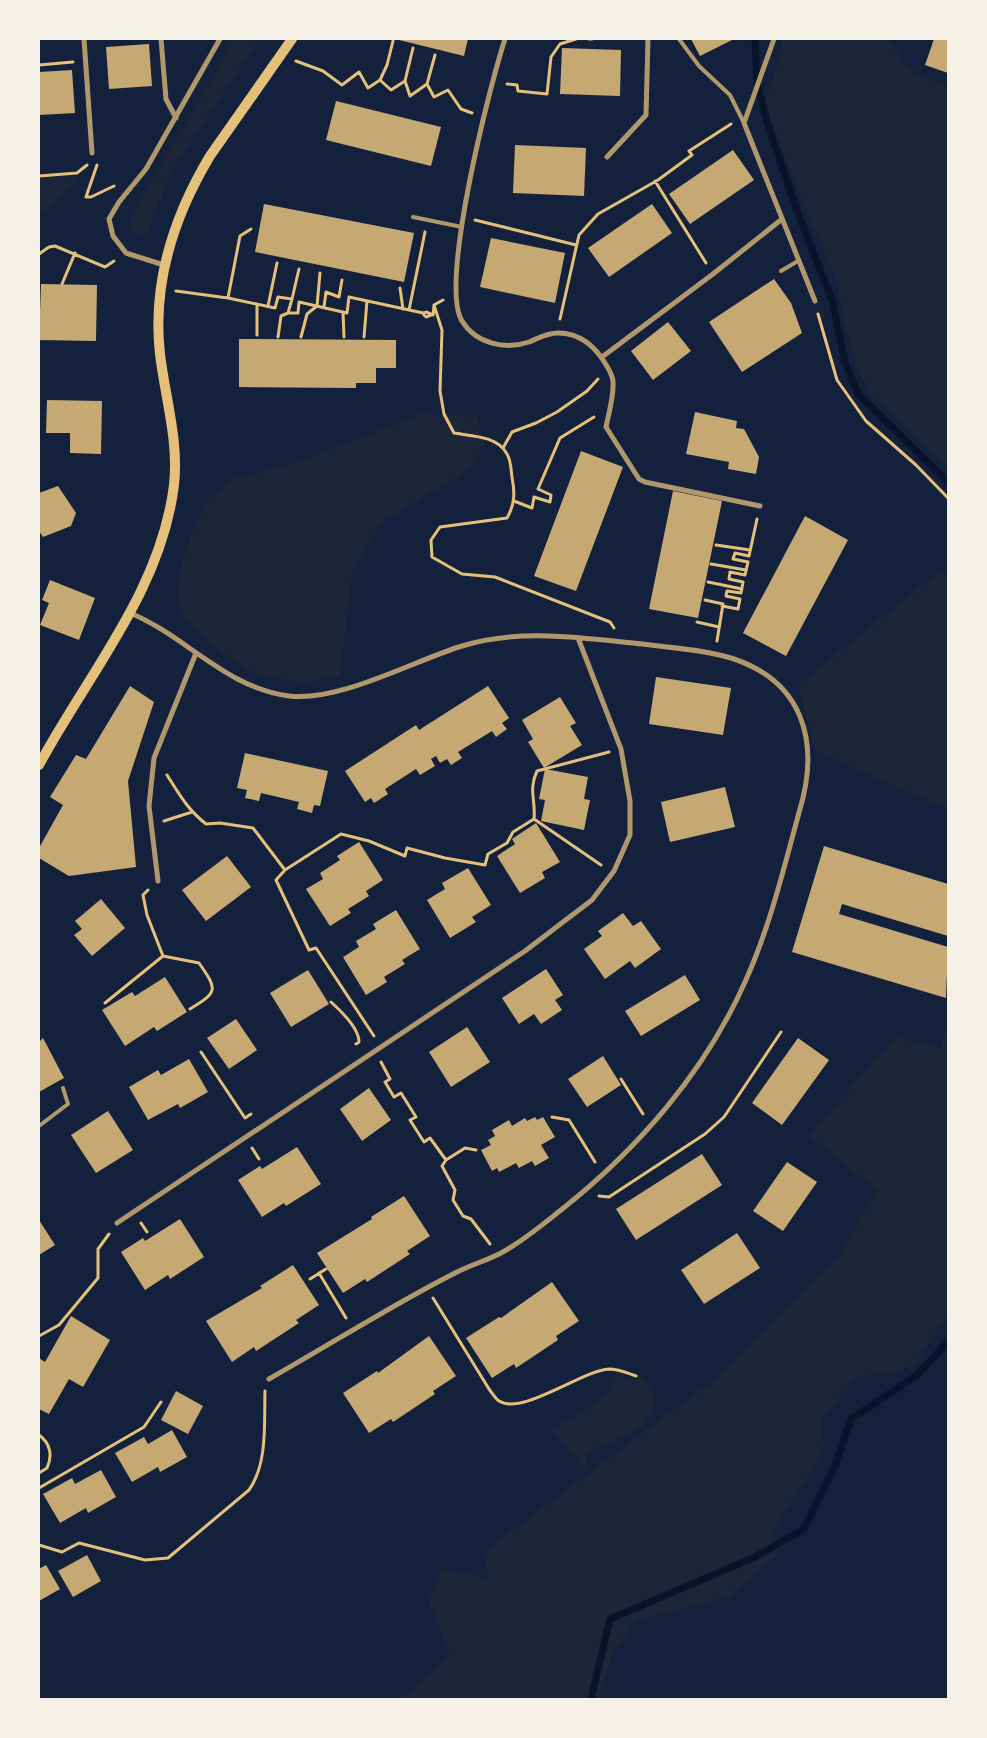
<svg xmlns="http://www.w3.org/2000/svg" width="987" height="1738" font-family="'Archivo Narrow',sans-serif">
<style>
.green{fill:#1d2539}
.lines{fill:none;stroke-linecap:round;stroke-linejoin:round}
.stream{stroke:#0b132b;stroke-width:7}
.building{fill:#c6a872}
.path{stroke:#e5c07b;stroke-width:3}
.service{stroke:#b1986c;stroke-width:4}
.minor{stroke:#b1986c;stroke-width:5}
.secondary{stroke:#e5c07b;stroke-width:10}
</style>
<rect width="100%" height="100%" fill="#14213d"/>
<path class="green" d="M232,39H259L171,171L147,235L140,236L134,233L129,226L132,213L220,65Z
M782,39H887L914,74L948,85V467L873,397L855,366L834,274L792,176L765,102L779,61Z
M39,176L80,177L47,213L39,208Z
M420,414L477,417L485,445L471,468L381,523L353,571L340,676L300,683L254,673L216,649L182,617L177,593L181,564L192,532L209,498L231,480L309,458Z
M938,573L948,576V809L815,751L798,685Z
M948,1021V1313L914,1365L888,1374L858,1376L821,1419L824,1451L770,1536L777,1556L728,1597L637,1621L612,1653L599,1699H402L450,1656L428,1599L443,1569L489,1578L484,1552L709,1384L839,1256L877,1190L809,1136L895,1037L940,1048Z
M616,1373L636,1380L639,1374C643,1380 651,1387 653,1393C661,1419 634,1433 615,1441C608,1444 599,1445 593,1449C586,1455 586,1462 586,1471L551,1430C574,1416 608,1402 616,1373Z"/>
<g class="lines">
<path class="stream" d="M755,39L757,82L767,122L798,213L832,300L845,362L858,394L948,482
M591,1699L610,1619L755,1557L804,1529L834,1468L851,1419L917,1375L948,1342"/>
</g>
<path class="building" d="M395,39H468L464,56Z
M691,39H734L700,56Z
M934,39H948V73L925,65Z
M149,44L152,86L109,89L106,47Z
M562,48L621,50L620,96L560,94Z
M72,70L75,113L39,115V72Z
M336,101L441,127L431,166L326,140Z
M515,145L586,148L584,196L513,193Z
M733,150L754,180L690,224L669,194Z
M264,204L414,233L404,282L255,252Z
M652,204L672,233L609,277L588,248Z
M491,238L565,253L555,303L480,287Z
M774,279L791,303L802,333L742,372L709,322Z
M41,284L97,285L96,341L39,340Z
M668,322L691,351L653,380L631,351Z
M239,339L396,340V368H376V383H356V388L239,387Z
M47,400L102,401L101,454L70,453V433H46Z
M695,412L737,421L736,428L744,429L759,457L756,474L728,469L729,462L686,454Z
M581,451L623,467L576,591L534,576Z
M58,486L76,513L71,526L43,537L39,531V493Z
M673,491L722,501L698,618L649,609Z
M805,516L848,540L786,656L743,633Z
M50,580L95,598L79,640L40,625L49,603L42,600Z
M656,677L731,688L723,735L649,724Z
M130,686L154,702L128,781L136,867L69,876L39,858V848L63,805L50,797L76,755L86,759Z
M488,686L509,718L502,723L507,729L496,737L492,731L458,752L462,758L451,765L447,759L440,763L436,756L431,759L435,766L420,775L416,769L385,789L388,794L374,803L371,798L365,802L345,771L416,725L419,730Z
M560,697L576,723L570,726L582,745L544,768L528,742L533,739L522,720Z
M245,753L328,771L320,806L314,805L312,813L297,809L299,802L261,793L259,801L245,798L247,790L237,788Z
M545,769L588,777L584,799L590,800L584,830L541,821L545,800L539,799Z
M725,787L735,827L670,842L661,802Z
M536,823L560,862L542,872L545,878L520,893L497,856L515,844L512,839Z
M359,842L383,880L366,891L369,896L348,909L351,913L330,926L306,889L323,879L320,873L340,860L337,856Z
M824,846L948,884V936L842,904L839,914L948,947L946,998L792,952Z
M227,856L251,887L206,921L182,890Z
M468,868L491,905L472,917L476,922L450,938L427,900L445,889L442,883Z
M101,899L125,928L92,956L74,935L82,929L75,921Z
M396,910L420,949L402,960L405,964L384,977L387,982L366,995L343,957L359,947L356,941L376,929L373,924Z
M623,913L633,926L641,921L661,949L635,968L630,961L605,979L584,949L602,936L598,931Z
M546,969L563,995L555,1000L562,1010L541,1024L534,1014L519,1024L502,998Z
M308,970L329,1004L291,1027L270,993Z
M685,975L700,1000L641,1036L625,1011Z
M165,977L187,1012L157,1031L154,1027L125,1046L102,1010L132,992L135,996Z
M236,1019L257,1050L229,1069L207,1038Z
M467,1027L490,1062L451,1087L429,1052Z
M43,1038L64,1078L39,1092V1042Z
M798,1038L829,1060L782,1125L752,1103Z
M603,1056L621,1085L587,1107L568,1079Z
M189,1059L208,1092L180,1108L178,1104L148,1120L129,1087L158,1070L161,1075Z
M369,1088L391,1120L362,1141L340,1109Z
M108,1111L133,1150L96,1173L71,1135Z
M535,1117L537,1120L543,1117L555,1137L541,1145L549,1158L535,1166L532,1161L519,1168L516,1163L499,1172L497,1168L492,1171L481,1150L491,1145L488,1140L495,1136L492,1130L509,1120L512,1126L525,1118L527,1121Z
M297,1147L321,1184L286,1206L284,1203L262,1217L238,1180L260,1166L262,1169Z
M702,1154L722,1185L636,1240L616,1209Z
M787,1162L817,1182L783,1231L753,1211Z
M404,1196L430,1236L407,1251L410,1254L367,1282L365,1279L343,1293L317,1253L372,1219L371,1217Z
M180,1219L204,1257L170,1279L168,1275L145,1290L121,1252L143,1238L145,1241Z
M39,1220L55,1245L39,1255Z
M737,1233L760,1268L704,1304L681,1270Z
M293,1265L319,1305L296,1320L299,1323L256,1351L254,1347L232,1362L206,1321L262,1288L260,1286Z
M552,1282L579,1321L556,1336L558,1340L516,1368L514,1364L492,1378L466,1338L499,1317L501,1318Z
M71,1316L110,1340L83,1387L69,1379L49,1414L39,1409V1358L45,1362Z
M429,1336L456,1376L433,1391L435,1394L393,1422L391,1419L369,1433L343,1393L377,1371L378,1373Z
M176,1391L203,1406L188,1434L161,1420Z
M172,1430L187,1457L160,1472L158,1467L132,1482L115,1453L144,1437L148,1444Z
M101,1470L116,1497L88,1513L86,1508L60,1523L43,1494L72,1478L75,1484Z
M87,1555L101,1581L73,1597L58,1571Z
M46,1565L60,1589L39,1601V1569Z"/>
<g class="lines">
<path class="path" d="M589,39H592
M296,61L323,71L342,85L359,72L368,88L380,80L391,90L405,81L410,96L427,84L434,97L448,90L461,109L472,113
M39,65L73,62
M380,80L387,65L393,41
M405,81L413,48
M427,84L435,55
M507,84L517,85L518,91L547,94L551,57L560,44L576,39
M97,165L86,197H91L114,186
M39,176L77,173L87,165
M655,181L706,263
M475,220L576,245
M39,254L49,247L55,246L105,267L114,261
M62,284L75,253
M400,288L403,309
M176,291L228,298L275,308L278,297L292,299L288,313H298L299,302L347,313L349,297L423,313L427,312L431,315L426,317L424,315
M228,298L240,236L251,229
M292,299L299,269
M434,305L442,330L440,391L444,414L454,433C471,436 498,436 507,454C511,460 511,470 512,477C515,493 515,504 507,518L440,527L431,540L432,557L462,574L495,577L610,622L614,628
M268,306L277,263
M324,307L326,292L339,297L342,280
M409,310L425,232
M343,312L344,337
M429,313L433,315L434,305L443,300
M818,314L837,380L866,421L916,465L948,498
M560,319L579,235L598,214L658,180L692,155L689,151L731,124
M257,335V304
M278,337L281,316L288,313
M301,337L307,314L317,306L320,273
M364,337L367,301
M503,448L512,432L536,423L557,412L587,391L598,379
M514,501L532,508L534,497L550,502L551,495L538,489L560,438L594,417
M716,545L750,550
M711,564L746,570
M708,582L742,589
M705,600L723,604L717,641
M722,606L738,609L740,599L726,596L727,591L741,593L743,582L729,579L730,572L745,575L748,562L733,559L735,553L749,556L757,519
M697,622L719,627
M167,775C179,794 188,810 206,824L220,823L253,828L285,870L341,834L369,841L405,856L407,848L445,858L485,865L488,854L507,843L513,832L534,819C536,800 528,790 537,771L609,752
M534,819L601,865
M164,821L192,812
M285,870L276,880L309,950L316,948L374,1036
M163,956L199,963C218,990 218,992 190,1009
M331,1002C341,1011 359,1028 359,1042L356,1044
M105,1003L163,956L147,915L143,895L148,890
M201,1052L245,1118L251,1114
M381,1062L390,1079L385,1082L394,1097L401,1093L416,1117L410,1120L424,1142L430,1138L446,1160L442,1166L455,1190L453,1200L463,1216L471,1219L490,1244
M621,1079L643,1114
M552,1117L569,1120L595,1162
M252,1148L259,1159
M446,1160L465,1148L476,1150
M599,1196L609,1197L705,1134L724,1117L781,1032
M141,1223L147,1232
M319,1273L346,1318
M310,1279L326,1269
M433,1298L489,1389C492,1393 495,1398 499,1401C522,1416 583,1370 609,1369C619,1369 627,1373 636,1376
M39,1336L59,1325L98,1278V1249L109,1234
M39,1435C50,1443 53,1455 47,1468L39,1473
M39,1488L144,1427L161,1402
M39,1545L62,1552L79,1543L145,1560L168,1558L249,1490C268,1463 264,1423 265,1391"/>
<path class="service" d="M679,39L699,66L730,95L744,123
M413,217L462,227
M781,271L798,261
M39,1126L68,1104L63,1088"/>
<path class="minor" d="M84,39L92,153
M161,39L166,99L176,118
M505,39C490,85 439,283 462,321C476,344 506,350 529,342C539,338 547,333 558,333C582,333 597,348 608,368C610,372 613,377 613,382C614,396 609,412 606,427L639,479L645,482L760,506
M774,39L744,123L815,301
M607,157L646,115L648,39
M164,265L126,253L113,236L109,219L119,202L146,169L220,39
M602,357L713,274L782,219
M130,613C186,636 226,688 289,696C340,702 413,661 462,646C520,628 582,638 642,644C671,648 702,649 731,658C803,681 820,741 800,809C784,867 770,927 745,982C705,1072 638,1149 561,1210C542,1225 522,1242 501,1253C486,1261 470,1265 455,1273C392,1305 331,1344 269,1379
M158,881L149,806L154,758L196,653
M117,1223L525,951L592,900L614,871L630,835V801L621,749L578,638"/>
<path class="secondary" d="M39,765C88,674 161,591 174,485C179,441 165,397 160,354C152,283 174,216 210,156L292,39"/>
</g>
<rect width="987" height="1738" fill="none" stroke="#f6f1e7" stroke-width="80"/>
</svg>
